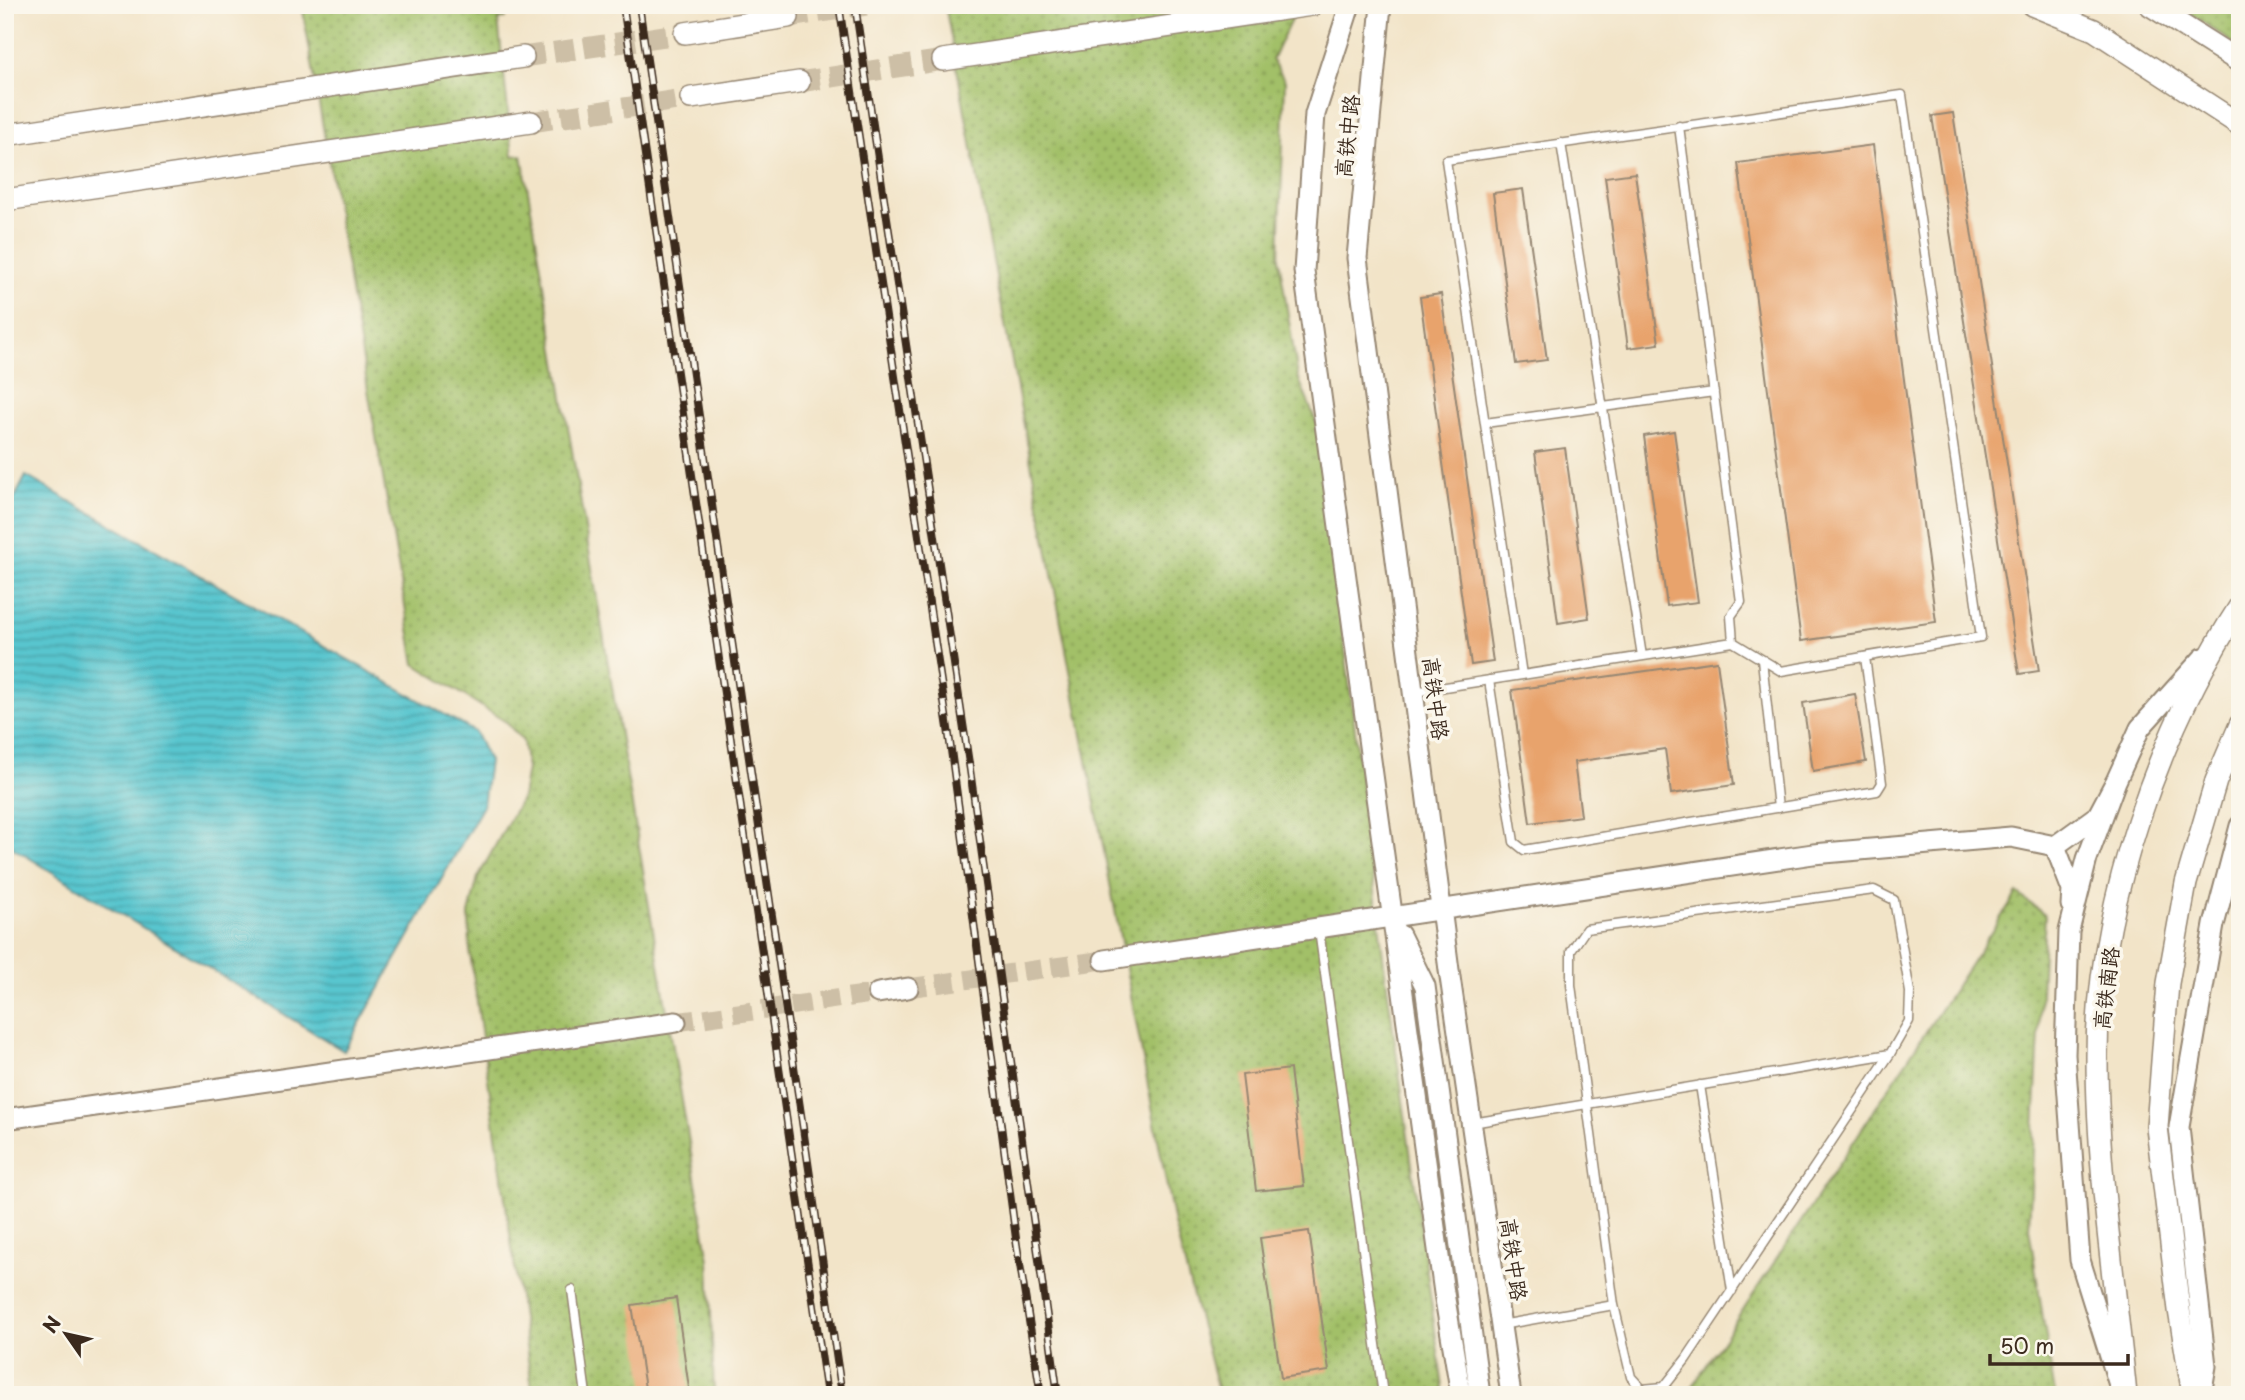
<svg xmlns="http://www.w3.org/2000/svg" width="2245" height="1400" font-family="'Playpen Sans','LXGW WenKai TC',sans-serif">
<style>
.grass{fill:url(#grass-dots);stroke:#6e7543;stroke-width:2}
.water{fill:url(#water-rules);stroke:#4a7876;stroke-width:2}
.building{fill:#e8a36c}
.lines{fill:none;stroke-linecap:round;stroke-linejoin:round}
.tertiary-tunnel{stroke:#cdbfa6;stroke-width:19;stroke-dasharray:19 10;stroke-linecap:butt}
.secondary-tunnel{stroke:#cdbfa6;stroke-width:21;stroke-dasharray:21 10;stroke-linecap:butt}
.service-casing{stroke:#968773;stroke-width:11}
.tertiary-casing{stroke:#968773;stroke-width:23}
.secondary-casing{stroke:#968773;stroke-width:24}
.service{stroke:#fff;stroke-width:8}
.tertiary{stroke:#fff;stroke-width:19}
.secondary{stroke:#fff;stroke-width:21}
.rail-casing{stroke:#3b2a1e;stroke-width:8}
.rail{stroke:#fbf7ec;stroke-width:5;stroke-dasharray:16;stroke-linecap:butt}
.labels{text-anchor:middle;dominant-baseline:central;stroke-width:7;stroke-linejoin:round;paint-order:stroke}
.street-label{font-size:21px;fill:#3b2a1e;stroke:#fbf7ec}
</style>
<defs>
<pattern id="grass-dots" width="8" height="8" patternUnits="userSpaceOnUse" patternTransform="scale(1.75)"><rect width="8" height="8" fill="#a2c068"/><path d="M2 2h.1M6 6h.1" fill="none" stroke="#859c55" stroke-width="1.8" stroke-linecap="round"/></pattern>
<pattern id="water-rules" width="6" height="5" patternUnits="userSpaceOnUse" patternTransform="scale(1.75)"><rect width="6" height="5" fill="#59c6cf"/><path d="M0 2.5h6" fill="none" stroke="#4ba1a7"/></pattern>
</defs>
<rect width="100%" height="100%" fill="#fbf7ec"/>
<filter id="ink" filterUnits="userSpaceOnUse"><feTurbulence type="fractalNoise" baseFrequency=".0143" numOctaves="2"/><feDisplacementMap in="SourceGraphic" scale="14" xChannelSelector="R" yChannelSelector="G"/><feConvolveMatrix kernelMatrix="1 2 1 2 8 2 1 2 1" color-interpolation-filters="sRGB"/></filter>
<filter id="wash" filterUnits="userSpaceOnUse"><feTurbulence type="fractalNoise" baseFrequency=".00686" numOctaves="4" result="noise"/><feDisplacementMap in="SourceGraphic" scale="28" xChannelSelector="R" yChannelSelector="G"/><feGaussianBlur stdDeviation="1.57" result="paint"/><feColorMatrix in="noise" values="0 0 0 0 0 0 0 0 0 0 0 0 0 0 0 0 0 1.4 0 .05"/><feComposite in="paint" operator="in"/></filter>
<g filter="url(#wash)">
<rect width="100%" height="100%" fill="#f2e4c8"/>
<path class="grass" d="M302,5H504L506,18L498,20L513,156L522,155L709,1260L714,1395H533L470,953L469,914L478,877L522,797L527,769L523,741L506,722L415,664Z
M945,5H1298L1272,60L1285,81L1279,259L1298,377L1317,424L1384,964L1444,1395H1219L1174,1224Z
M2178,5H2240V48Z
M2017,893L2045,915L2029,1228L2055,1395H1687Z"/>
<path class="water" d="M26,476L475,732L489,761L483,806L344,1051L5,843V516Z"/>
<g id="blocks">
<path class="building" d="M1953,113L2039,671L2019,674L1932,116Z
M1873,145L1936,622L1801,641L1738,163Z
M1635,173L1659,344L1628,348L1605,177Z
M1523,189L1547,360L1516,364L1493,193Z
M1441,294L1493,662L1471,665L1420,297Z
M1674,431L1698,602L1667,606L1644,436Z
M1565,448L1589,618L1558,623L1535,452Z
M1717,661L1734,785L1671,794L1665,749L1574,762L1581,816L1530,823L1512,690Z
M1855,694L1866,762L1813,771L1803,703Z
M1290,1069L1304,1186L1256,1191L1242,1075Z
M1309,1231L1329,1371L1281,1378L1260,1238Z
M676,1298L690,1395H646L632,1305Z"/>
</g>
</g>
<g filter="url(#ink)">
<use href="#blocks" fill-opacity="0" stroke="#968773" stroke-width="2"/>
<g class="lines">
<path class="tertiary-tunnel" d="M908,988L1104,960
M676,1022L878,993"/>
<path class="secondary-tunnel" d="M788,17L866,5
M523,57L685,33
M799,82L943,60
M531,122L691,98"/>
<g class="service-casing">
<path id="service" d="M1679,126L1741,602L1731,616L1733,642
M1561,143L1642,656
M1485,423L1714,392
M1762,660L1778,808
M1489,680L1514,842L1524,850L1877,791L1882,783L1865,657
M1414,692C1520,675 1626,659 1733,642L1781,671L1981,637L1902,95L1446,160L1522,675
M1874,890L1894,900L1910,992L1909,1021L1890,1054L1686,1359L1664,1387L1642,1389L1631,1377L1614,1305L1571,985V951L1586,929Z
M1319,930L1383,1395
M1700,1085L1732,1291
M1472,1123L1890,1054
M572,1290L586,1395
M1501,1325L1614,1305"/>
</g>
<g class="tertiary-casing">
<path id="tertiary" d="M1350,5L1315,114L1304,271L1444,1293L1461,1395
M1381,5L1357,258L1449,970L1511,1395
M2055,846L2072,890L2071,905
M1400,935L1425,986L1480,1395
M1104,960L1813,854L2011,837L2055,846L2098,815L2116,781
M878,993L908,988
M5,1119L676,1022
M2119,1385L2080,1260L2065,1055L2069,931L2087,859L2116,781L2140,728L2203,658
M2201,1395L2206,1366L2179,1127L2214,925L2240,826"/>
</g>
<g class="secondary-casing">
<path id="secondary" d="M2032,5L2094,30L2240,125
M2150,5L2240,62
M685,33L788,17
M943,60L1312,5
M691,98L799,82
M5,135L523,57
M5,200L531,122
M2126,1395C2115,1283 2097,1169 2097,1056C2097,906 2159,731 2240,606
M2193,1395L2179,1310L2157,1127L2168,983L2186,883L2216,781L2240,725"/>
</g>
<use href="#service" class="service"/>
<use href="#tertiary" class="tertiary"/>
<use href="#secondary" class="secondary"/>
<g class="rail-casing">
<path id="rail" d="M623,5L827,1395
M639,5L842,1395
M839,5L949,735L1017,1246L1041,1395
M855,5L970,770L1058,1395"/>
</g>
<use href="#rail" class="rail"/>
</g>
</g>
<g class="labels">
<g class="street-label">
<text transform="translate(1346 136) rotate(-84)">高铁中路</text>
<text transform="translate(1437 698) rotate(83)">高铁中路</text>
<text transform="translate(2105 988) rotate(-83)">高铁南路</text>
<text transform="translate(1515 1259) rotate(82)">高铁中路</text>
</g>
</g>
<rect width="2245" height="1400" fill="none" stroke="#fbf7ec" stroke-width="28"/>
<g transform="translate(66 1334) rotate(304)" stroke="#fbf7ec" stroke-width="5" paint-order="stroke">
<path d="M0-5L12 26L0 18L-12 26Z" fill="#3b2a1e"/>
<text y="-10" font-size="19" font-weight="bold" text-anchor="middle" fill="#3b2a1e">N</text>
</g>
<path d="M1990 1354v10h138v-10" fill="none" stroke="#3b2a1e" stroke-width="3.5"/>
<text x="2000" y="1354" font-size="21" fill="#3b2a1e" stroke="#fbf7ec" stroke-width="5" paint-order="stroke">50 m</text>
</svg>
